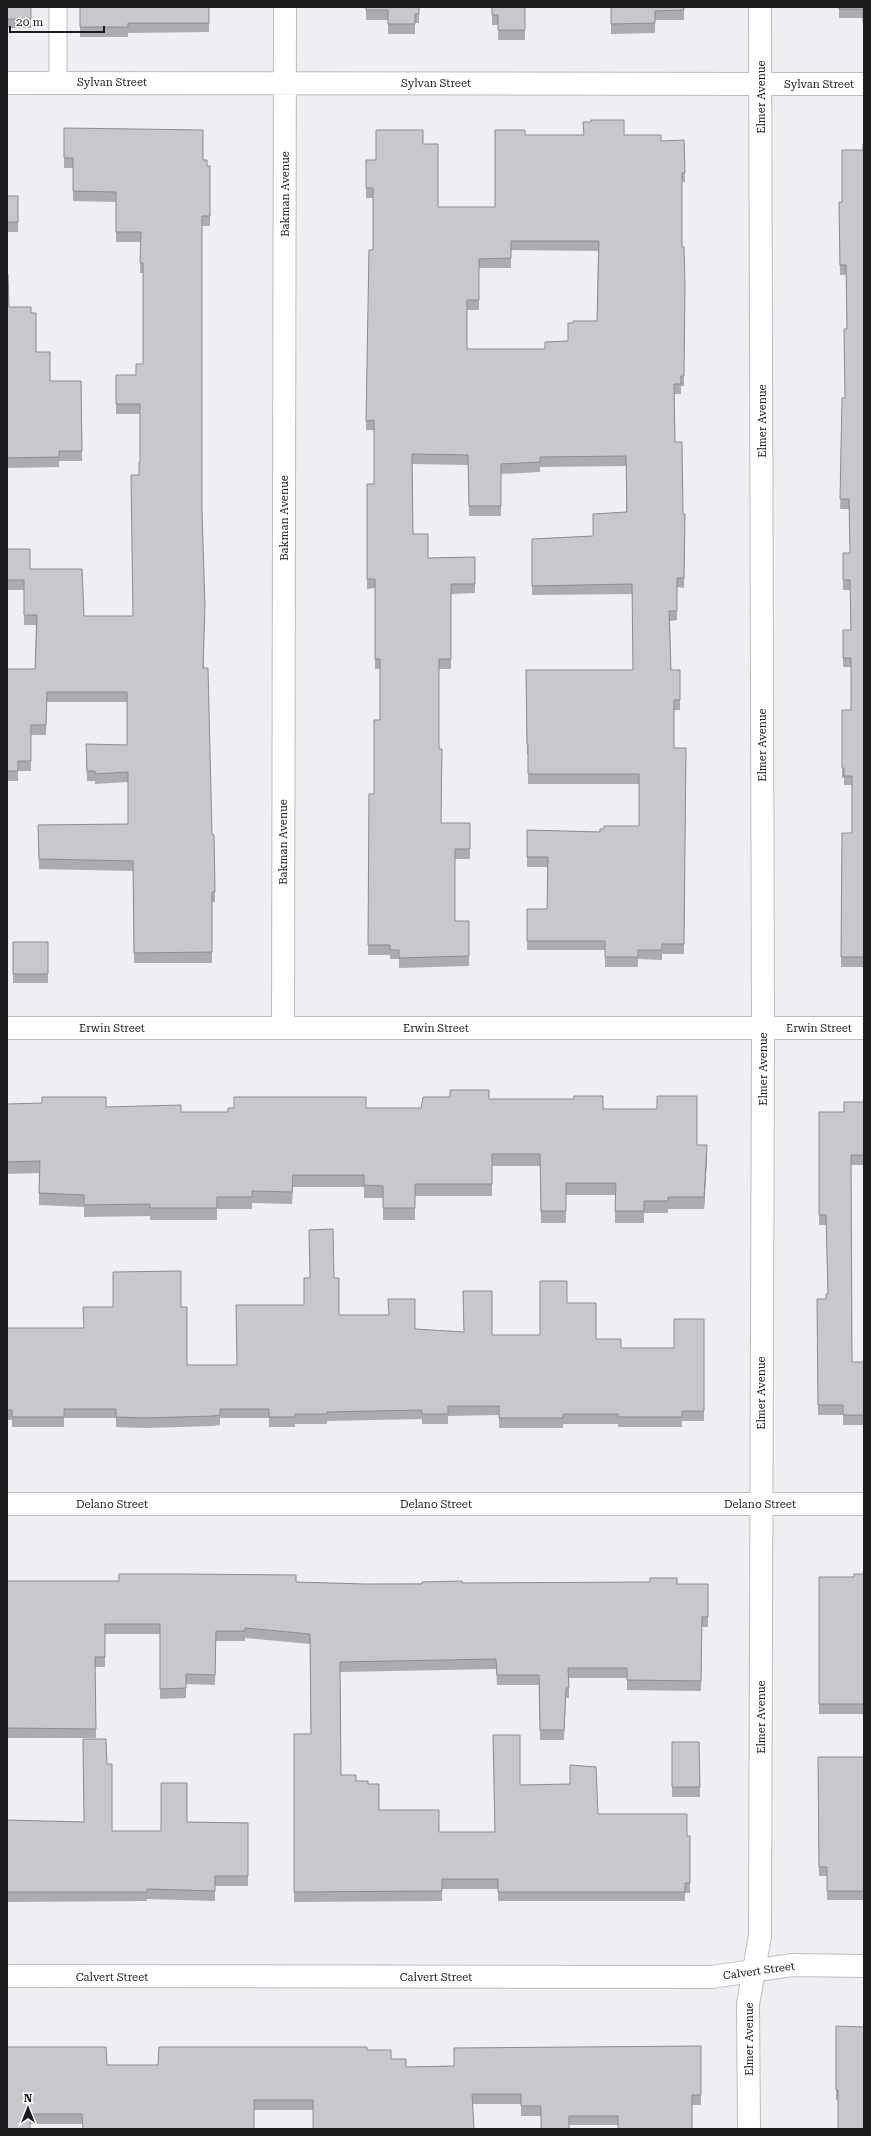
<svg xmlns="http://www.w3.org/2000/svg" width="871" height="2136" font-family="'Roboto Serif',serif">
<style>
.lines{fill:none;stroke-linecap:round;stroke-linejoin:round}
.service-casing{stroke:#babcc0;stroke-width:19}
.minor-casing{stroke:#babcc0;stroke-width:24}
.service{stroke:#fff;stroke-width:17}
.minor{stroke:#fff;stroke-width:22}
.wall{fill:#aaacaf;fill-rule:evenodd}
.shaded-wall{fill:#8b8c8f}
.building{fill:#c6c8cc;stroke:#8b8c8f;fill-rule:evenodd}
.labels{text-anchor:middle;dominant-baseline:central;stroke-width:3;stroke-linejoin:round;paint-order:stroke}
.street-label{font-size:11px;fill:#1a1b1c;stroke:#fff}
</style>
<rect width="100%" height="100%" fill="#edeff3"/>
<g class="lines">
<g class="service-casing">
<path id="service" d="M58,7V83"/>
</g>
<g class="minor-casing">
<path id="minor" d="M7,83L864,84
M7,1028H864
M283,1028L285,7
M7,1504H864
M7,1976L712,1977L792,1965L864,1966
M749,2129L748,2004L760,1936L763,1028L760,7"/>
</g>
<use href="#service" class="service"/>
<use href="#minor" class="minor"/>
</g>
<path class="wall" d="M7,7H31V28H7Z
M80,7H209V32L128,33V37H80Z
M366,7H419V23H415V34H388V20H366Z
M492,7H525V40H498V25H492Z
M611,7H684V20H655V33L611,34Z
M839,7H864V32H863V18H839Z
M64,128L203,160L207,166H210V226H202V512L204,668L212,834L214,835L215,902H212V963H134L133,871L39,869L38,825L128,824V782L95,784V781H87L86,754L127,745V702H47L46,735H31V771H18V781H7V669H35L36,625H24V590H7V549L84,616H133L139,475L140,462V414H116V375H136L143,364V273H140L141,242H116V202L73,201V168H64Z
M525,135H624L661,141L684,140L685,182H682V247H684V386H681V394H674L675,442L683,514H685L684,588L677,587V620L670,621L671,670H680V710H674V748H686L684,954H662V960L638,959V967H605V950H527V909H547L548,867H527V830L600,832L639,826V784H528V754H527L526,670H633L632,594L532,595V539L593,536L626,512V466L540,467V472L501,474V516H469L468,465L412,464L413,534L428,558L475,557V593L451,594V669H439V749L441,823H470V859H455V921H469V966L399,968V959H390V955H368L369,794H374L380,720V669H375V588L367,589V484H374V430H366L369,250H373V198H366V160H376L423,144L438,207H495ZM511,250L598,251L597,321L568,341L545,349H467V310H479V268H511Z
M864,144V967H841L842,833H852V785H844V778H842V710H851V667H843V630H851L850,590H843V553H850L849,509H840L845,398L847,329L846,275H840L839,212L842,202L863,150Z
M7,196H18V232H7Z
M7,274L9,307L31,313L36,352L50,381H81L82,461H59V467L7,468Z
M13,942H48V983H13Z
M489,1099L603,1109L697,1145L707,1157L704,1209H668V1213H644V1223H615V1195H566V1223H541L540,1166H492V1196H415V1220H383V1198H364V1187H293L292,1204L252,1203V1209H217V1220H150V1216L84,1217V1207L39,1205V1173L7,1174V1104L106,1107L181,1112H228L366,1108H421Z
M864,1102V1165H851L852,1362H864V1425H843V1415H818L817,1299H826L828,1294L826,1225H819V1112H844Z
M334,1278L339,1315L415,1329L492,1335H540L567,1303L596,1339L621,1348H674L704,1319V1421H682V1427H618V1424H563V1428H499V1415L448,1416V1424H422V1419L327,1421V1424H295V1427H269V1418H220V1425L213,1426L145,1428L116,1427V1418H64V1427H12V1420H7V1328H84L181,1307L187,1365H237Z
M864,1574V1714H819V1577H854Z
M7,1581L296,1582L364,1584L462,1583L677,1584H708V1627H702L701,1691L627,1690V1678H569V1698H566L564,1740H540L539,1685H497L496,1669L340,1672L341,1775L356,1781L368,1784L379,1810L439,1832H495L520,1785L598,1814L687,1836H690V1893H685V1901H498V1889H442V1901L294,1902V1734H311L310,1644L245,1638V1641H216L215,1685L186,1684V1698L160,1699V1634H105V1667H95L96,1738H7Z
M672,1742H699L700,1797H672Z
M818,1757H864V1900H827V1876H819Z
M107,1764L112,1831H161L187,1822L248,1823V1886H215V1901L147,1899V1901L7,1902V1820L84,1822Z
M836,2026L864,2027L838,2100H836Z
M701,2046V2105H692L618,2125H569L541,2116H521V2104H472L313,2110H254L82,2124H30L7,2129L107,2065H158L367,2050L391,2059L406,2067L454,2066Z"/>
<path class="shaded-wall" d="M707,1145V1157L704,1209V1197Z"/>
<path class="building" d="M7,7H31V19H7Z
M80,7H209V23H128V27H80Z
M366,7H419V14H415V24H388V10H366Z
M492,7H525V30H498V15H492Z
M611,7H684V10L655,11V23L611,24Z
M839,7H864V22H863V9H839Z
M591,120H624V135H661V141L684,140L685,173H682V247H684L685,282L684,376H681V384H674L675,442H682L683,514H685L684,578H677V611H669L671,670H680V700H674V748H686L684,944H662V950H638V957H605V941H527V909H547L548,857H527V830L600,832V829H604V826H639V774H528V744H527L526,670H633L632,584L532,586V539L593,536V514L627,512L626,456L540,457V462L501,464V506H469L468,455L412,454L413,534H428V558L475,557V584H451V659H439V749H442L441,823H470V849H455V921H469V956L399,958V950H390V945H368L369,794H374V720H380V659H375V579H367V484H374V420L366,421L369,250H373V188H366V160H376V130H423V144H438V207H495V130H525V135H584L583,122H591ZM511,241H599L597,321H573V323H568V341L545,342V349H467V300H479V259L511,258Z
M64,128L203,130V160H207V166H210V216H202V511L205,607L203,668H208L212,834L214,835L215,892H212V952L134,953L133,861L39,859L38,825L128,824V772L95,774V771H87L86,744L127,745V692H47L46,725H31V761H18V771H7V669H35L37,615H24V580H7V549H30V569H82L84,616H133L131,475H139V462H140V404H116V375H136V364H143V263H140L141,232H116V192L73,191V158H64Z
M863,144H864V957H841L842,833H852V776H844V768H842V710H851V658H843V630H851L850,580H843V553H850L849,499H840L842,398H845L844,329H847L846,265H840L839,202H842V150H863Z
M7,196H18V222H7Z
M7,274H8L9,307H31V313H36V352H50V381H81L82,451H59V457L7,458Z
M13,942H48V974H13Z
M450,1090H489V1099H574V1096H603V1109H657V1096H697V1145H707L704,1197H668V1201H644V1211H615L616,1183H566V1211H541L540,1154H492V1184H415V1208H383V1186L364,1185V1175H293L292,1192L252,1191V1197H217V1208H150V1204L84,1205V1195L39,1193L40,1161L7,1162V1104L42,1103V1097H106V1107L181,1105V1112H228V1108H234V1097H366V1108H421L423,1097H450Z
M844,1102H864V1155H851L852,1362H864V1415H843V1405H818L817,1299H826V1294H828L826,1215H819V1112H844Z
M333,1229L334,1278H339V1315H389L388,1299H415V1329L464,1332L463,1291H492V1335H540V1281H567V1303H596V1339H621V1348H674V1319H704V1411H682V1417H618V1414H563V1418H499V1406H448V1414H422V1410L327,1412V1414H295V1417H269V1409H220V1415L213,1416L145,1418L116,1417V1409H64V1417H12V1410H7V1328H84L83,1307H113V1272L181,1271V1307H187V1365H237L236,1305H304V1278H310L309,1230Z
M119,1574H181L296,1575V1582L364,1584H422V1582L462,1581V1583L650,1582V1578H677V1584H708V1617H702L701,1681L627,1680V1668H568L569,1688H566L564,1730H540L539,1675H497L496,1659L340,1662L341,1775H356V1781H368V1784H379V1810H439V1832H495L493,1735H520V1785L570,1784V1765L596,1767L598,1814H687V1836H690V1883H685V1892H498V1879H442V1891L294,1892V1734H311L310,1634L245,1628V1631H216L215,1675L186,1674V1688L160,1689V1624H105V1657H95L96,1729L7,1728V1581H119Z
M854,1574H864V1704H819V1577H854Z
M83,1739H106L107,1764H112V1831H161V1783H187V1822L248,1823V1876H215V1891L147,1889V1892H7V1820L84,1822Z
M672,1742H699L700,1787H672Z
M818,1757H864V1891H827V1867H819Z
M836,2026L864,2027V2129H838V2090H836Z
M701,2046V2095H692V2129H618V2116H569V2129H541V2106H521V2094H472L474,2129H313V2100H254V2129H83L82,2114H30V2129H7V2047H106L107,2065H158L159,2047H367V2050H391V2059H406V2067L454,2066V2048Z"/>
<g class="labels">
<g class="street-label">
<text x="112" y="82">Sylvan Street</text>
<text x="436" y="83">Sylvan Street</text>
<text x="819" y="84">Sylvan Street</text>
<text transform="translate(761 97) rotate(-90)">Elmer Avenue</text>
<text transform="translate(285 194) rotate(-90)">Bakman Avenue</text>
<text transform="translate(762 421) rotate(-90)">Elmer Avenue</text>
<text transform="translate(284 518) rotate(-90)">Bakman Avenue</text>
<text transform="translate(762 745) rotate(-90)">Elmer Avenue</text>
<text transform="translate(283 842) rotate(-90)">Bakman Avenue</text>
<text x="112" y="1028">Erwin Street</text>
<text x="436" y="1028">Erwin Street</text>
<text x="819" y="1028">Erwin Street</text>
<text transform="translate(763 1069) rotate(-90)">Elmer Avenue</text>
<text transform="translate(761 1393) rotate(-90)">Elmer Avenue</text>
<text x="112" y="1504">Delano Street</text>
<text x="436" y="1504">Delano Street</text>
<text x="760" y="1504">Delano Street</text>
<text transform="translate(761 1717) rotate(-90)">Elmer Avenue</text>
<text transform="translate(759 1971) rotate(-8)">Calvert Street</text>
<text x="112" y="1977">Calvert Street</text>
<text x="436" y="1977">Calvert Street</text>
<text transform="translate(749 2039) rotate(-90)">Elmer Avenue</text>
</g>
</g>
<rect width="871" height="2136" fill="none" stroke="#1a1b1c" stroke-width="16"/>
<g transform="translate(28 2108)" stroke="#ffffff" stroke-width="3" paint-order="stroke">
<path d="M0-3L7 15L0 10L-7 15Z" fill="#1a1b1c"/>
<text y="-6" font-size="11" font-weight="bold" text-anchor="middle" fill="#1a1b1c">N</text>
</g>
<path d="M10 26v6h94v-6" fill="none" stroke="#1a1b1c" stroke-width="2"/>
<text x="16" y="26" font-size="12" fill="#1a1b1c" stroke="#ffffff" stroke-width="3" paint-order="stroke">20 m</text>
</svg>
